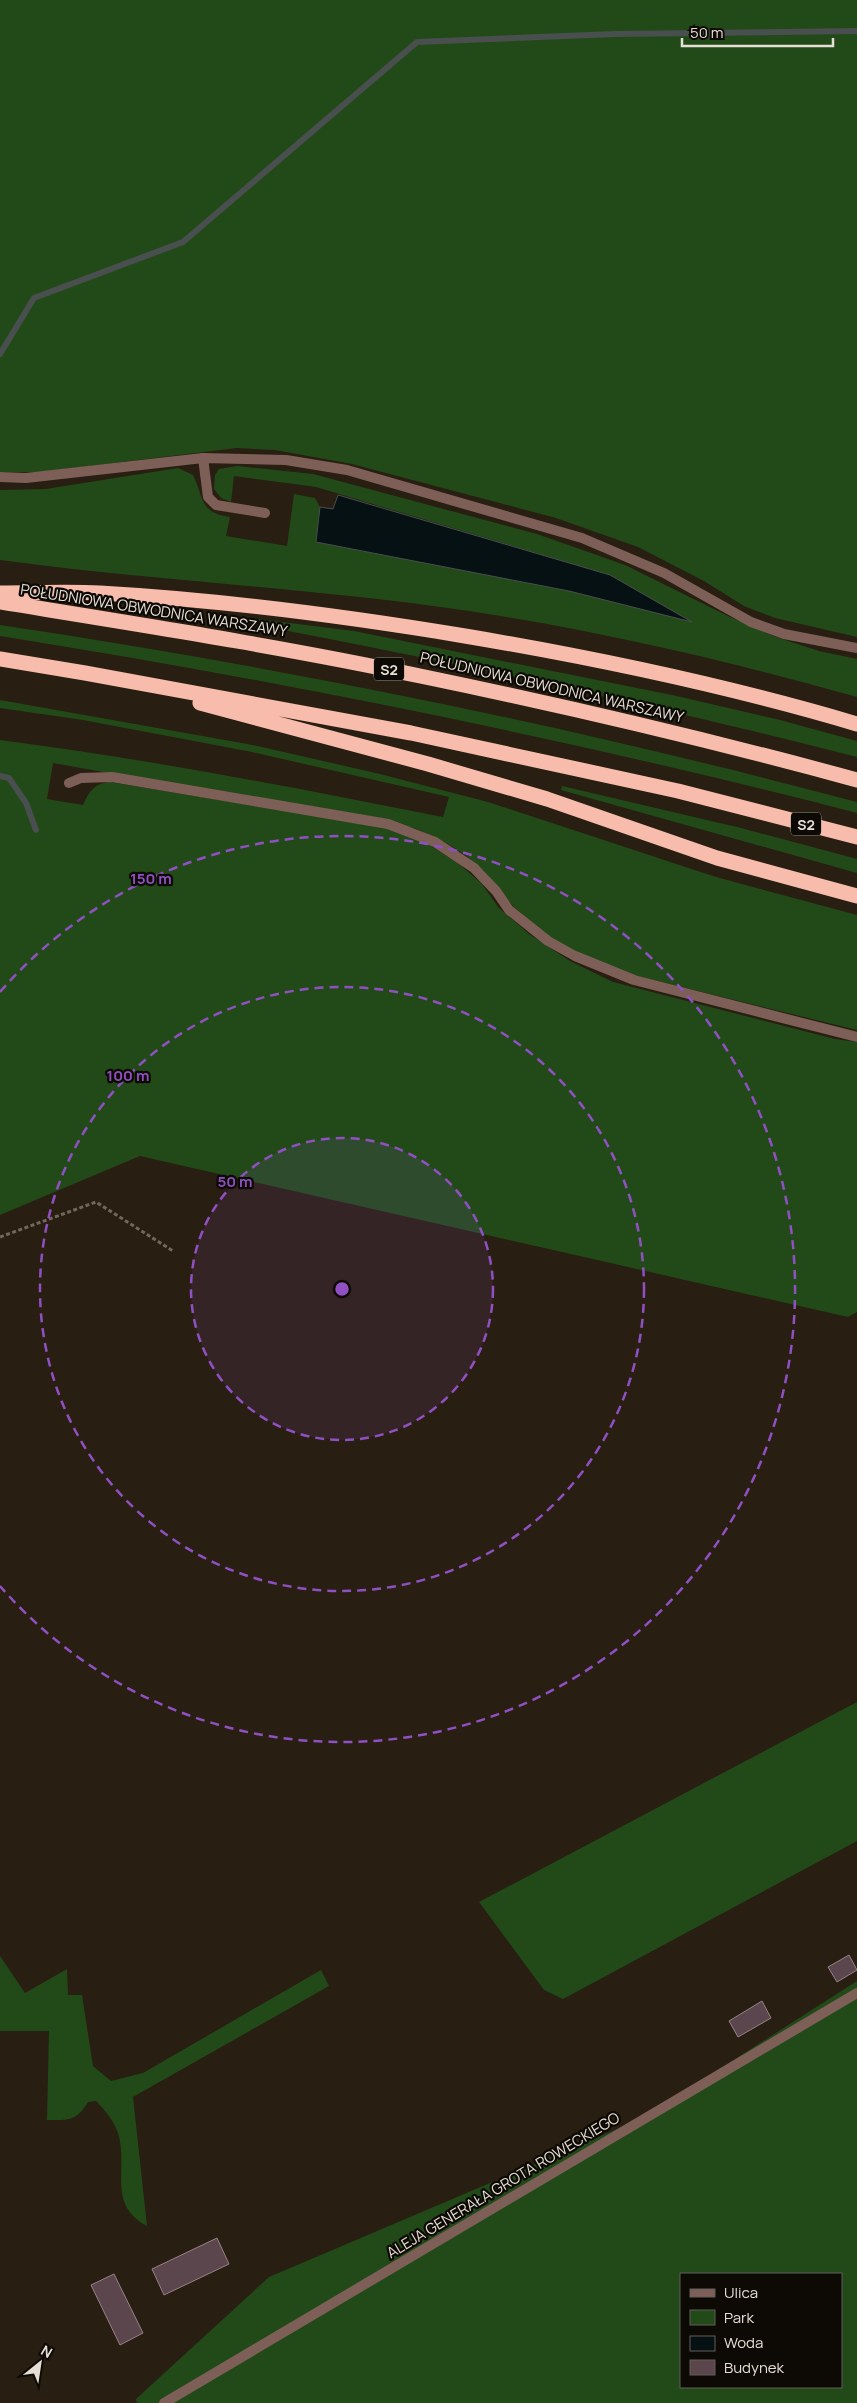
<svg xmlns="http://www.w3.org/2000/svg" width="857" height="2403" font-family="Manrope,sans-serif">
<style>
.green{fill:#224a19;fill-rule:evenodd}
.water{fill:#061114;stroke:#494e4e}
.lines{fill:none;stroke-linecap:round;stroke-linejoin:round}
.stream{stroke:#494e4e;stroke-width:6}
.building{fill:#5a464c;stroke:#978288}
.path{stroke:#71685c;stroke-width:3;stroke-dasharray:4 2.5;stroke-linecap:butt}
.lane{stroke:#7d5f57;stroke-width:10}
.street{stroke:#7d5f57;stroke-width:10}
.highway{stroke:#f7bcac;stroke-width:15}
.ring{fill:none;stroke:#9050c3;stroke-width:2.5;stroke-dasharray:9 6}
.labels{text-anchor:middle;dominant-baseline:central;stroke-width:4.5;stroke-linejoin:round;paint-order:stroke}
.shield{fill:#0d0904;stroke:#a49e96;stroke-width:1}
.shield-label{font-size:14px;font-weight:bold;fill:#e5ded5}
.street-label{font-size:15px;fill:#e5ded5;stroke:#0d0904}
.centre{fill:#9050c3;stroke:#0d0904;stroke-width:2.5}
.ring-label{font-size:15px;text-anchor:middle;font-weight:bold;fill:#9050c3;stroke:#0d0904;stroke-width:4.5;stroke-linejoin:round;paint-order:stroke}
</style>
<rect width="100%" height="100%" fill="#281e11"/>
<path class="green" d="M0,0H857V637L775,618L744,606L704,581L638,547L556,518L352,464L275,450L237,448L40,472H0Z
M237,466L313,474L537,534L625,565L728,616L773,636L819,651L857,659V697C730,661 600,631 469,611C313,588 156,581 0,560V490L46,489L178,468L193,475C204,497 199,513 230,517L226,536L287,546L294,494L315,498L320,507L316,542L569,591L689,621L610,575L316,487L234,476L231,502L221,498L214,489L215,475L219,469Z
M241,617L354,631L672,695L780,720L857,741V757C653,705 448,661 241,622Z
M0,625C288,668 575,727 857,802V813C574,740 288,682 0,636Z
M0,700L253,745L380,774L488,802L716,877L857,915V1030L617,971L578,954L550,937L528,919L513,906L485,872L464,854L438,838L414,828L53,763L47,799L83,805C89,791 95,783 110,782L384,827L431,846L459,864L481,883L499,908L529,934L570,961L613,982L835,1039L857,1042V1312L848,1317L140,1156L0,1215V740C149,759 296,788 443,817L449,797L252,752L83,720L0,708Z
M562,786L741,828L857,859V873L561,790Z
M857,1702V1841L563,1999L544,1990L479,1902Z
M0,1956L25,1993L67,1969L68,1995H82L93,2066L111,2081L143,2073L321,1970L329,1986L133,2097L147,2226C106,2204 129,2168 118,2133C114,2121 105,2110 96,2101L88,2102C76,2122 68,2120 47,2120L49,2031H0Z
M857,1981V2403H137L136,2399L269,2277L643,2118ZM681,2274H841V2387H681Z"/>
<path class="water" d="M338,495L610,575L692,622L569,591L316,542L320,507L333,509Z"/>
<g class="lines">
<path class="stream" d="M0,354L34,298L183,242L417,42L615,34L857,31
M0,776L9,778L26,803L36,830"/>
</g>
<path class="building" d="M849,1955L857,1970L837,1982L828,1967Z
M762,2001L771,2018L738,2037L729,2021Z
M217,2238L229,2264L164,2295L152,2269Z
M114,2274L143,2333L120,2345L91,2285Z"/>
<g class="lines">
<path class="path" d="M0,1237L96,1202L173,1251"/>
<path class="lane" d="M203,458L208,497L216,505L265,513
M69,783L81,778L112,777L388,824L435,842L474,868L496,891L509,910L548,941L575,956L634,980L857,1037
M164,2403L857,1993"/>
<path class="street" d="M0,477L26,478L203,458L286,460L347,470L582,538L664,573L751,622L784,634L857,648"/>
<path class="highway" d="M0,593C33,593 67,591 100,593C223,600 344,616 465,636C596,658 729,686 857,724
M0,602C142,625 284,647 425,677C570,707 714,741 857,780
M0,659L85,673L411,733L678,791L857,837
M200,703L428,764L547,799L717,858L857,896"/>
</g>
<circle cx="342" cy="1289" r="151" fill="#9050c3" fill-opacity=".12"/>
<g class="ring">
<circle cx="342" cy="1289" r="151"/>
<circle cx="342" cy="1289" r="302"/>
<path d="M0 992A453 453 0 1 1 0 1586"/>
</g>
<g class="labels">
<g class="shield">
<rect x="374" y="657.5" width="30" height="23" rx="4"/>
<rect x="791" y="812.5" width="30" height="23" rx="4"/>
</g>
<g class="shield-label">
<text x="389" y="669">S2</text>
<text x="806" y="824">S2</text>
</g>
<g class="street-label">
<text transform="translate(154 610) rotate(9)">POŁUDNIOWA OBWODNICA WARSZAWY</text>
<text transform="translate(552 687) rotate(13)">POŁUDNIOWA OBWODNICA WARSZAWY</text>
<text transform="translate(503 2185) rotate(-31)">ALEJA GENERAŁA GROTA ROWECKIEGO</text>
</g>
</g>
<circle cx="342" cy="1289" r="8" class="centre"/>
<g class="ring-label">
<text x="151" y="884">150 m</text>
<text x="128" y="1081">100 m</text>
<text x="235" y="1187">50 m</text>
</g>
<rect x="680" y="2273" width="162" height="115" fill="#0d0904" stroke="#635e58"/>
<rect x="690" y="2289" width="25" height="8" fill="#7d5f57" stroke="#635e58"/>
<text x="724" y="2298" font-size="15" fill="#e5ded5">Ulica</text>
<rect x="690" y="2310" width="25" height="15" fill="#224a19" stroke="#635e58"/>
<text x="724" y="2323" font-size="15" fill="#e5ded5">Park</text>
<rect x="690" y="2336" width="25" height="15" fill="#061114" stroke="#635e58"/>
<text x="724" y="2348" font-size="15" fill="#e5ded5">Woda</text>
<rect x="690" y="2360" width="25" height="15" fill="#5a464c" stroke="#635e58"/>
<text x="724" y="2373" font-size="15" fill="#e5ded5">Budynek</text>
<g transform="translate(40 2363) rotate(30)" stroke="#0d0904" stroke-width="4" paint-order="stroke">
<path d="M0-4L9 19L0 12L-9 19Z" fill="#e5ded5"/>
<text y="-8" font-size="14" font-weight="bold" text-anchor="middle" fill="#e5ded5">N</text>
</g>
<path d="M682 38v8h151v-8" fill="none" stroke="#e5ded5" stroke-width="2.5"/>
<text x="690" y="38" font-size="15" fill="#e5ded5" stroke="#0d0904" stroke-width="4" paint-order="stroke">50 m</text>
</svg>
